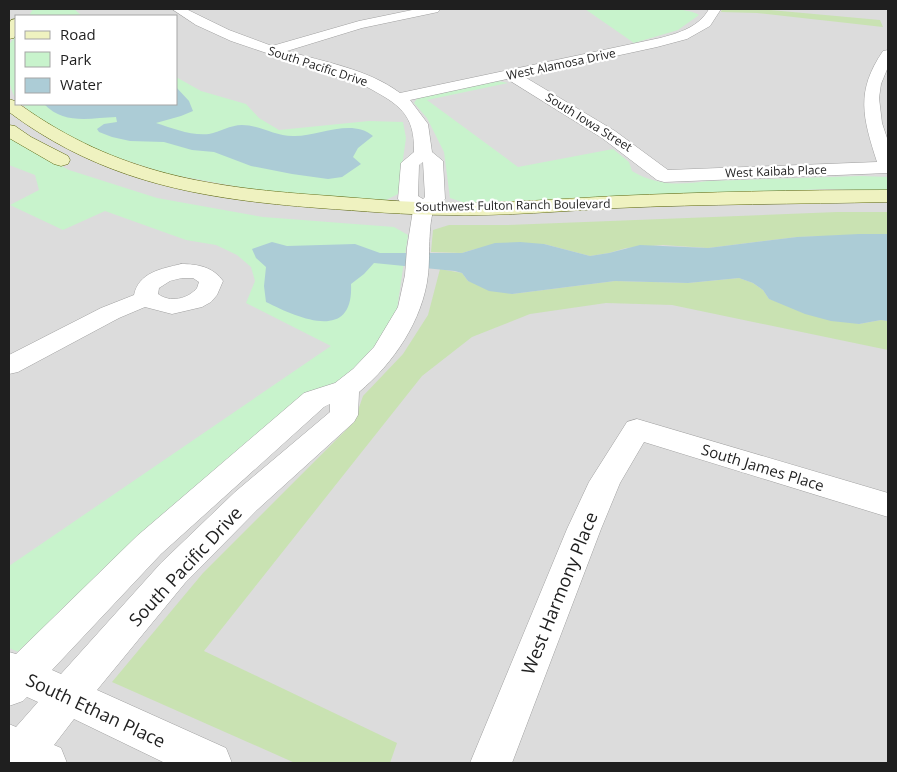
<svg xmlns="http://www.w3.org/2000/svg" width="897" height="772" font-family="'Open Sans',sans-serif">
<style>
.residential{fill:#dcdcdc;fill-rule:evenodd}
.grass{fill:#c9e2b2}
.park{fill:#c8f3cc}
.water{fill:#acccd6}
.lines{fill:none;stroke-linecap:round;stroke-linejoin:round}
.street-casing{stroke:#a0a0a0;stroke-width:1}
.secondary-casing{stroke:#5f6912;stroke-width:1}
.street{fill:#fff;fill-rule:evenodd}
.secondary{fill:#eff2c0;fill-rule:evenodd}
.labels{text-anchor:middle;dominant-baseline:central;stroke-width:4.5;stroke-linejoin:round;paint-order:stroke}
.far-street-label{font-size:12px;fill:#1f1f1f;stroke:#fff}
.street-label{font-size:15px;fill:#1f1f1f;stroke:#fff}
.near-street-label{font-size:18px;fill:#1f1f1f;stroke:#fff}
</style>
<rect width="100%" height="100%" fill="#eeebe6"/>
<path class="residential" d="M9,9H888V763H9ZM16,16H176V104H16Z"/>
<path class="grass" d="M722,9H759L880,20L883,27L757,13L721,12Z
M837,212H888V234L797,237L708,248L663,245L626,248L609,253L590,256L544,244L475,249L462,253L431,252L433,230L449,225H507Z
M440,269L462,273L468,281L512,294L615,281L688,283L739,278L753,283L763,290L769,299L859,324L881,320L888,321V350L672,305L606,303L530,314L472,337L422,376L204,651L397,743L390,763H295L112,682L203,573L354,422L363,396L403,354L428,315Z"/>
<path class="park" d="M33,9H74L82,16H29Z
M585,9C609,9 681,4 699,15L678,30L634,43Z
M16,35V98C8,89 5,57 9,45C11,42 14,38 16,35Z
M176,77L201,91L246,104L259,118L279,130L369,121L403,122L406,138L398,194L380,203L273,193L168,174L79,145L33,115L22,104H176Z
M498,81L508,83L427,100L518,167L613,149L629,162L632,171C657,186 680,185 708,181L861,176L888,177V191L826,189L468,204L450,198L444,152L427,118L414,103L418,97Z
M9,137L69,170L157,198L263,217L394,227L408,235L397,309L385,336L340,382L28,656L9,648V566L331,346L246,303L255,281L251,267L237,255L216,245L186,240L105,211L63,230L10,205L39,190L35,175L9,165Z"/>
<path class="water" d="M176,87L189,101L193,111L181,116L156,123C172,128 191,136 209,134C220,132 230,125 242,125C260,125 276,137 295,136C319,136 352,118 373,136L358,148L353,157L361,164L342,177L328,179L292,174L251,166L214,152L192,150L164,142L130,141L112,137L99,132L97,129L104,124L117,122L116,117C90,118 64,125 44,104H176Z
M859,234H888V321L881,320L859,324L831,321L805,314L769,299L763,290L753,283L739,278L688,283L615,281L512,294L489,291L468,281L462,273L455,271L374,263L364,274L351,284C354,343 298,318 266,302L264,286L266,267L256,258L252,249L272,242L287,246L355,244L380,253H462L495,243L520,242L544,244L590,256L609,253L640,245L708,248L797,237Z"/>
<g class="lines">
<g class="street-casing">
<path id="street" d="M172,9H186L229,30L272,46L359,21L417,9H440L438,12L362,28L287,51C324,62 368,69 400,93L660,38C679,33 699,27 709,9H721L710,26L687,39L657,47L523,76L615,131L668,170L877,162C863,118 855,92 883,51L888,50V67L881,84L879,98L882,123L888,141V173L664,182L657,180L602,138L507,79L410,100L428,124L432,152L443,161L445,199C442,203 437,206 434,210C428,220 430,262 428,275C423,320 393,364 359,392L358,415L354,422L257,510L185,583L97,690L226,748L232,763H165L74,719L54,745L61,748L67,763H9V724L16,727L38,702L27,697L23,701L9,706V652L16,654L137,536L304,393L335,383L353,369L374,347L398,307L405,275L407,248L413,210L401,203L398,199L401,163L414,152C415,113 398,104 367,87L231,41L196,25ZM423,162L425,197L423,199L418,196L419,165ZM330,404V412L235,492L161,563L61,674L52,670L161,554L324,407Z
M181,264C198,264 213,267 223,281L217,295L211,302L202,307L172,314L145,307L119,318L18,372L9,374V355L101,308L134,295C139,272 161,269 181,264ZM182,278H193L199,282L197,288C188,299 170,303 158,294L159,288L170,281Z
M637,419L888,493V517L644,442L620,483L601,529L512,763H470L567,529L589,482L627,422Z"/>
</g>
<g class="secondary-casing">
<path id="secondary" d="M16,19V34L14,38L9,39V24L11,20Z
M9,99L15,101L16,104H19C118,175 212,188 331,196C371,199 411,203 451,203C506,203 561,199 616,196C706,192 797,190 888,190V202C798,204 707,204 617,208C561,211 506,216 450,215C406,215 362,211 319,208C203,199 104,183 9,112Z
M9,125L15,126L31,137L68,156L70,160L68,164L61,166L54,164L9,138Z"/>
</g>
<use href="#street" class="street"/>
<use href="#secondary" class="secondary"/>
</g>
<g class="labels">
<g class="far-street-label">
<text transform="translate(561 64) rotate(-12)">West Alamosa Drive</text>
<text transform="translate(318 66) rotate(18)">South Pacific Drive</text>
<text transform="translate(589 122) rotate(32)">South Iowa Street</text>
<text transform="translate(776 171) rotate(-2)">West Kaibab Place</text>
<text transform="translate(513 205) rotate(-1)">Southwest Fulton Ranch Boulevard</text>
</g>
<g class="street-label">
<text transform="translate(763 467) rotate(17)">South James Place</text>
</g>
<g class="near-street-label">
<text transform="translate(185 566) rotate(-47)">South Pacific Drive</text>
<text transform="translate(559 593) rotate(-68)">West Harmony Place</text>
<text transform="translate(96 710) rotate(25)">South Ethan Place</text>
</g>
</g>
<rect width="897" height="772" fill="none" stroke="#1f1f1f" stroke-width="20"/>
<rect x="15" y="15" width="162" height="90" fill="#ffffff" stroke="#a5a5a5"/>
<rect x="25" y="31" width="25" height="8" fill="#eff2c0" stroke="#a5a5a5"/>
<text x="60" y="40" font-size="15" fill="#1f1f1f">Road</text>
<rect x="25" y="52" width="25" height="15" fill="#c8f3cc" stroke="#a5a5a5"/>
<text x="60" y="65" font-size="15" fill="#1f1f1f">Park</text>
<rect x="25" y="78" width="25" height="15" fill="#acccd6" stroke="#a5a5a5"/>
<text x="60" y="90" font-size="15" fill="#1f1f1f">Water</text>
</svg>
